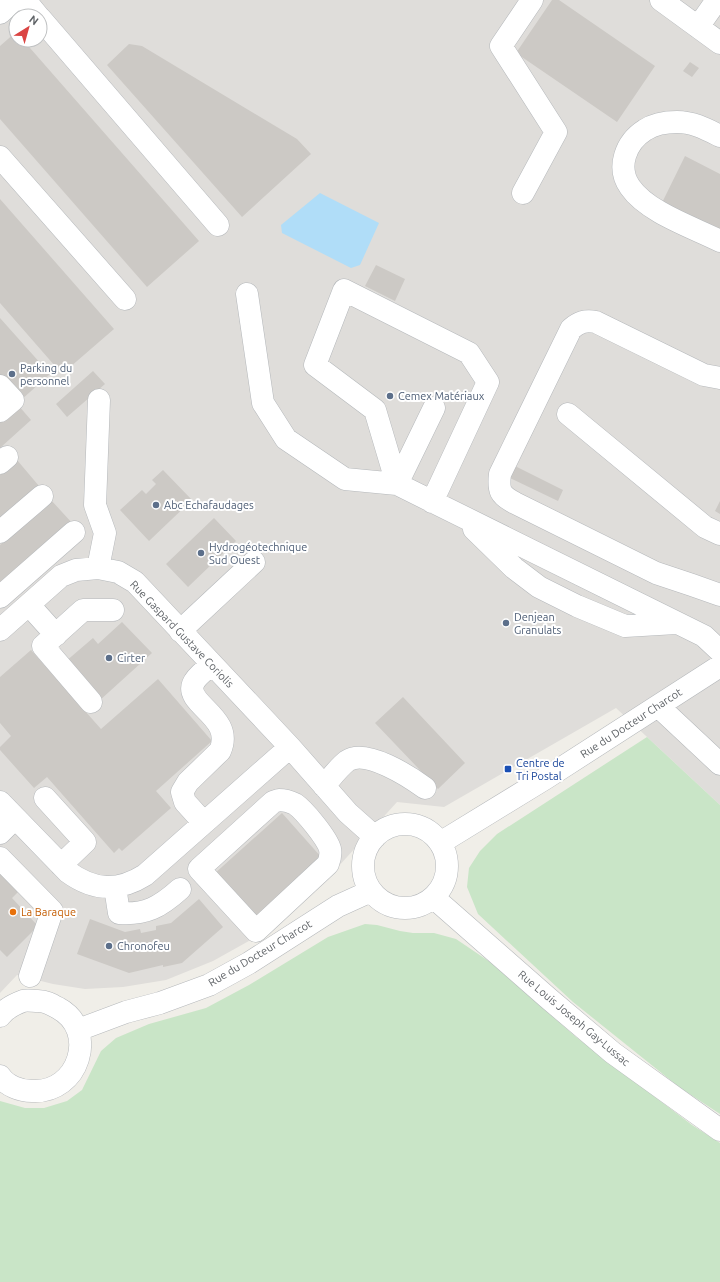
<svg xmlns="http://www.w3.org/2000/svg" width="720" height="1282" font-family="Ubuntu,sans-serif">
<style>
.industrial{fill:#dfddda;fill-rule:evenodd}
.green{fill:#c9e5c7}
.water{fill:#b0ddf8}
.building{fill:#ccc9c5}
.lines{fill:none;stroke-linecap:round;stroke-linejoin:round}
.minor-casing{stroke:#b5b8bb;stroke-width:23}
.minor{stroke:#fff;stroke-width:22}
.service-dot{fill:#5c6f8a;stroke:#fff;stroke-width:1.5}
.transit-dot{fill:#1a4fb4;stroke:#fff;stroke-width:1.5}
.food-dot{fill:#e8710a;stroke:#fff;stroke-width:1.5}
.labels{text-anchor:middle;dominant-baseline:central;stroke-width:4;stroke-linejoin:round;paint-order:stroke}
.service-label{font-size:11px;fill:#4e5e75;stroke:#fff;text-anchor:start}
.street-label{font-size:11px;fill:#5f6367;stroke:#fff}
.transit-label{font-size:11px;fill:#164399;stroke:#fff;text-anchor:start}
.food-label{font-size:11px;fill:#c56008;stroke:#fff;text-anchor:start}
</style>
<rect width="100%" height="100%" fill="#f0eee8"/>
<path class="industrial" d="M0,0H720V805L616,708L444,807L397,802L337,868L256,937L213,961L166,980L123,987L85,989L53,984L17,975L0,993ZM16,16H40V40H16Z"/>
<path class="green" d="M647,737L720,805V1114L679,1087L573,1002L478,914L467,887L469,868L480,851L497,834Z
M365,924L377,925L400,931L413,933H434L456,939L490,962L576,1037L692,1125L720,1143V1282H0V1101L25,1108H44L67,1101L82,1090L101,1051L116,1038L149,1024L206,1008L249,985L328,937Z"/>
<path class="water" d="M320,193L379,223L360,265L351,268L282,233L281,225Z"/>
<path class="building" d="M552,0H559L655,66L617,122L516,53Z
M16,32V40H23L199,241L147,287L0,119V46Z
M129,44L142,46L297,139L311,154L242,217L107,65Z
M690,62L699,68L692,77L683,71Z
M685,156L720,174V251L654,219Z
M0,199L114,329L62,374L0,303Z
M376,265L405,279L395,301L365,286Z
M0,318L50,374L20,401L0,378Z
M93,371L105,384L67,417L56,404Z
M18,405L31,420L0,448V421Z
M17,460L39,486L0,519V475Z
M515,466L563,490L558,501L510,478Z
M163,470L192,500L149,541L120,510L142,490L146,494L156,484L152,480Z
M51,500L73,524L0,588V545Z
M720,501V514L715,511Z
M214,518L236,541L188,587L166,564Z
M122,622L152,653L99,701L65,662L93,638L98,644Z
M31,650L101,729L158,679L212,741L156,791L171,808L122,851L119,848L114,853L47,777L34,788L0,750V747L11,736L0,723V677Z
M403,697L465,763L438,789L375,723Z
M282,813L322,858L253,920L213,875Z
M0,874L18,892L12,898L38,926L7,957L0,950Z
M199,899L223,927L182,963L163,967V965L129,973L77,954L90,919L125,932L140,929L141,933L156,930V926L171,923Z"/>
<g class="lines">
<g class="minor-casing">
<path id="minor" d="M25,0L38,16
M661,0L720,43
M0,13L14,0
M40,18L218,225
M698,27L717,0
M720,136C706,129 693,122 677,122C667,122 654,124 645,130C626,142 616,167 630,187C647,212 692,227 720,241
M0,157L125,299
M523,193L556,132L501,46L532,0
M247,294L263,403L286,439L345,479L397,484L375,410L315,365L344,290L469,353L488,382L432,502
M720,378L704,375L596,322C585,320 579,322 571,329L500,474C498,491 500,495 515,503L656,573L692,585L720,595
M0,386L13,400L0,411
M434,408L397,484L704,636L720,651
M568,414L705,527L720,534
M0,463L7,457
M474,529L514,568L539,587L577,606L625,626L676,623
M0,532L42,496
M98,568L105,533L95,505L99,400
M0,597L74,532
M29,605L56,635
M0,630L61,576L76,570L98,568L118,572L135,582L290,747L348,813L375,837
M180,631L254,562
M91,702L43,646L83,610H113
M658,706L720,764
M324,786C331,778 338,768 347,761C366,748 410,777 425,788
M45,798L85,842L61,865
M279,800C285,800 289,801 295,804C304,810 327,838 330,849C331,854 330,859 328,864L256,931L199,869L273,802Z
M0,802L68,872C94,891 118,892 145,875L290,747
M204,823L185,802L182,792L188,782L220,751C235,717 185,705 193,684C196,676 206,670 212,664
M363 866a42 42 0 1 1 84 0a42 42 0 1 1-84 0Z
M0,833L15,818
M440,843L546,778L720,666
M0,858L52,911L30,976
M115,887L119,913C146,915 160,907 180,889
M434,898L548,998L613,1053L720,1130
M0,1016C5,1009 15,1004 23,1001C27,1000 33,1001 38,1001C46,1001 51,1004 58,1008C99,1030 79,1094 32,1091C20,1091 7,1086 0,1076
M78,1030L126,1012L160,1003L209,985L249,963L338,906L371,891"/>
</g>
<use href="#minor" class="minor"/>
</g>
<g class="service-dot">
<circle cx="12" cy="374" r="4"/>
<circle cx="390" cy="396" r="4"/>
<circle cx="156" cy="505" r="4"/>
<circle cx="201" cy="553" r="4"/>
<circle cx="506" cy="623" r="4"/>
<circle cx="109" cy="658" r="4"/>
<circle cx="109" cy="946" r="4"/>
</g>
<rect class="transit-dot" x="504" y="765" width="8" height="8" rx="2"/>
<circle class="food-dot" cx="13" cy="912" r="4"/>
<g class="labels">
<g class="service-label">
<text x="20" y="368">Parking du<tspan x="20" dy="13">personnel</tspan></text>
<text x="398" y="396">Cemex Matériaux</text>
<text x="164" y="505">Abc Echafaudages</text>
<text x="209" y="547">Hydrogéotechnique<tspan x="209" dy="13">Sud Ouest</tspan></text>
<text x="514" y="617">Denjean<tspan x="514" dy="13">Granulats</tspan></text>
<text x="117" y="658">Cirter</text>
<text x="117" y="946">Chronofeu</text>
</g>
<g class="street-label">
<text transform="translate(182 634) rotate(46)">Rue Gaspard Gustave Coriolis</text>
<text transform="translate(631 723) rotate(-33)">Rue du Docteur Charcot</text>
<text transform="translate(260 953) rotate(-31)">Rue du Docteur Charcot</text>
<text transform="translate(574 1018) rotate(40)">Rue Louis Joseph Gay-Lussac</text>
</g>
<g class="transit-label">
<text x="516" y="763">Centre de<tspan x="516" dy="13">Tri Postal</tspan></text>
</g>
<g class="food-label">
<text x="21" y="912">La Baraque</text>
</g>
</g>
<g transform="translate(28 28) rotate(37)"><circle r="19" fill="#ffffff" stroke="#bfc1c2"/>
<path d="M0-3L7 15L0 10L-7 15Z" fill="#db4543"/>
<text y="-6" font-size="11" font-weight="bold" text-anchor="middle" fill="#5f6367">N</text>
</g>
</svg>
